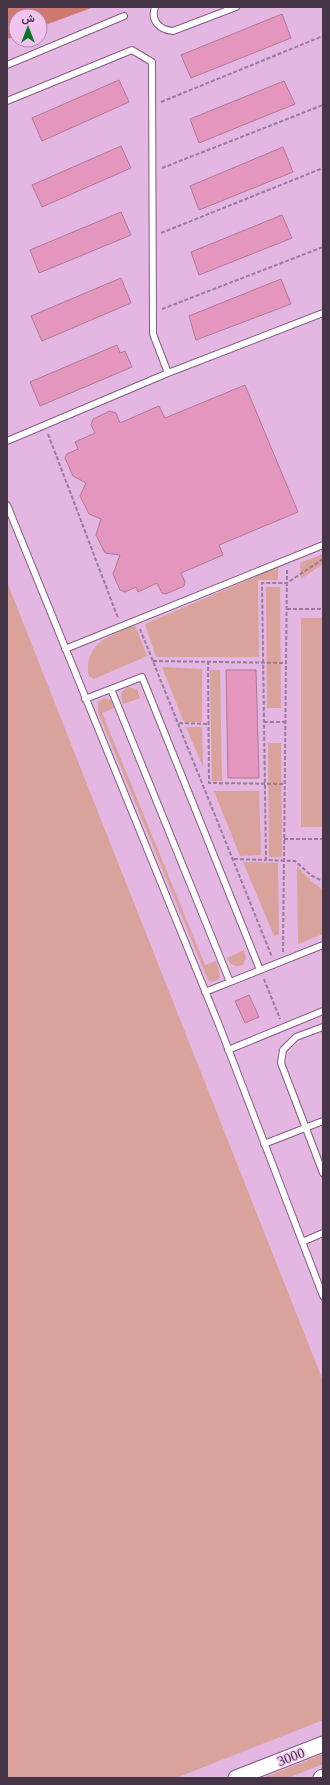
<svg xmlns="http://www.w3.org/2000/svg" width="330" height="1785" font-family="'Times New Roman',Vazirmatn,serif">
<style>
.green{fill:#d9a29b}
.forest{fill:#cf7a70}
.building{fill:#e596bf;stroke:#ae7995}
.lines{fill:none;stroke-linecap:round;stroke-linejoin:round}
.service-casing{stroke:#845c83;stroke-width:8}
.tertiary-casing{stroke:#845c83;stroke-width:17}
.path{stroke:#9b7b9a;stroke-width:2;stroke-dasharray:4 2;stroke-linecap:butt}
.service{stroke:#fff;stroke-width:6}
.tertiary{stroke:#fff;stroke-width:15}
.labels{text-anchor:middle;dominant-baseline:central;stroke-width:3;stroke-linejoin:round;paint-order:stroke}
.street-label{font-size:14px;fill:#463546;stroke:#f1c4ef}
</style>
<rect width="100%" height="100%" fill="#e3b7e2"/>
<path class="green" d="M323,554V564L301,579L300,563Z
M278,567V580H258L259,657H156L145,624Z
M7,582L323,1381V1720L176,1778H7Z
M266,587H280L281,708H267Z
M301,618H323V827H301Z
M135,625L147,656L94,679C87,676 88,673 88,666C90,640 114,635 135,625Z
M162,667L202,669V722H184Z
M210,670H220L222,781H212Z
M128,687L137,689L140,698L124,704C120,697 120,691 128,687Z
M104,698L111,700L114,708L102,713L205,965L216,961L220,974L219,979L212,982L208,980L98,712V702Z
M186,727H202L203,767Z
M268,743H281L282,857H269Z
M214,791H259L261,855L240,856Z
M243,862L278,863L279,934L274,936Z
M297,866L310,880L323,890V934L298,944Z
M244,950L246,958L243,965C235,968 230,965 227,958Z
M323,1754V1764L288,1778H263Z"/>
<path class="forest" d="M7,7H94L40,27V16H16V36L7,39Z"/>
<path class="building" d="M282,14L291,38L191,78L181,55Z
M119,80L129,102L42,141L32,118Z
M284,81L295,104L199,143L190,119Z
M121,146L131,168L42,207L32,185Z
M283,147L293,172L199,210L190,186Z
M121,212L131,235L39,273L30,250Z
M282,215L292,238L199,275L191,252Z
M121,278L131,303L42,341L31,316Z
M281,279L291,304L196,340L189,316Z
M117,345L120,353L125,351L132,367L40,406L30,382Z
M245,385L298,512L219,545L223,555L181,573L185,582L184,586L166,594L162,593L157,583L138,592L136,587L125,592L120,590L113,574L120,555L105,553L96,535L101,519L89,514L80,496L86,483L73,476L65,458L67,454L78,449L75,442L95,433L91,425L93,419L110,411L116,413L120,423L159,406L165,418Z
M226,670H256L259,778H228Z
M249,995L259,1017L245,1023L235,1001Z"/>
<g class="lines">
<g class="service-casing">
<path id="service" d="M155,7C150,21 160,30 173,31L236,7
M7,65L124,16
M7,101L132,50L152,62L153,334L168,373
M7,441L168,373L323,313
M7,505L219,1025L323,1296
M65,649L323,545
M111,689L230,982
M85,699L142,677L260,970
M205,992L323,945
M323,1027L296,1037L283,1050L281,1063L323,1173
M228,1050L323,1011
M264,1144L323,1121
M302,1242L323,1233"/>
</g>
<g class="tertiary-casing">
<path id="tertiary" d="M236,1778L323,1744
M321,1778L323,1777"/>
</g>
<path class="path" d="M161,102L323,36
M162,168L323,105
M161,233L323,168
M162,309L323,247
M48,434L118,618
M323,559L287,583H262L266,860L295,861L312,876L323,881
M287,609H323
M140,629L272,957
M153,661L286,663
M208,661L209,783L285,784
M264,722H286
M179,723L208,724
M284,839H323
M234,859L266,860
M283,952L287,569
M264,979L280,1019"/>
<use href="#service" class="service"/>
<use href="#tertiary" class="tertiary"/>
</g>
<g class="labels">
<g class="street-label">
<text transform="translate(291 1757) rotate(-21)">3000</text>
</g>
</g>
<rect width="330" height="1785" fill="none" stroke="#463546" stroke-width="16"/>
<g transform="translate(28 28)"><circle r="19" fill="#f1c4ef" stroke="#ad8bab"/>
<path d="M0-3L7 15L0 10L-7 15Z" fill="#06762a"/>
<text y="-6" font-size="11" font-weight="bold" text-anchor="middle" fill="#463546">ش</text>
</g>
</svg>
